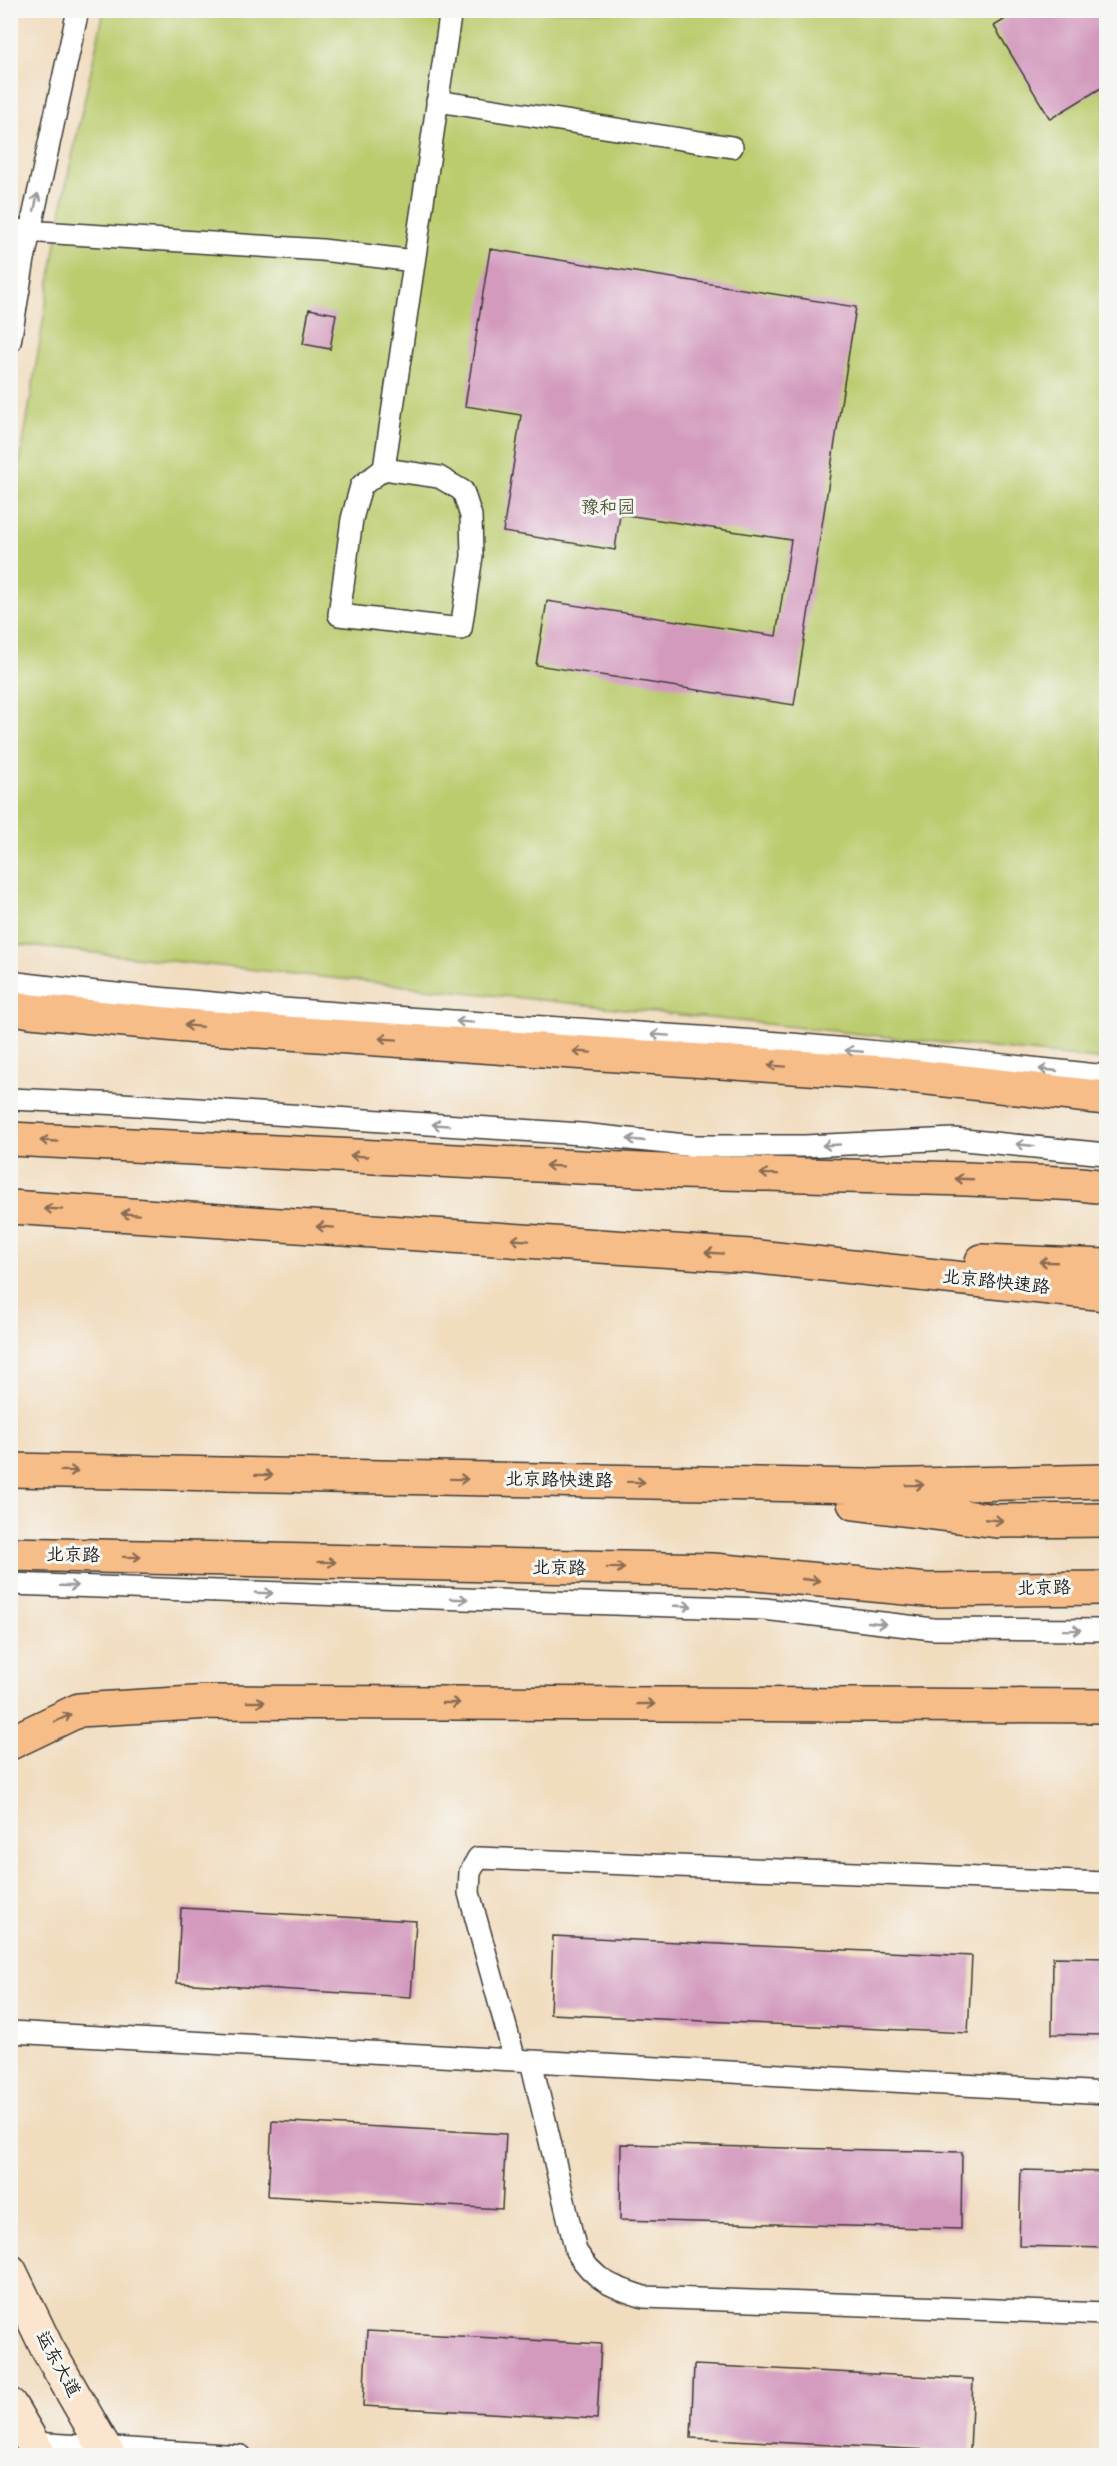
<svg xmlns="http://www.w3.org/2000/svg" width="1117" height="2466" font-family="'Architects Daughter','LXGW WenKai TC',sans-serif">
<style>
.green{fill:#bbcc6e;stroke:#6c7445;stroke-width:1.5}
.building{fill:#d39abe}
.lines{fill:none;stroke-linecap:round;stroke-linejoin:round}
.service-casing{stroke:#3c3934;stroke-width:24}
.secondary-casing{stroke:#3c3934;stroke-width:36}
.primary-casing{stroke:#3c3934;stroke-width:36}
.trunk-casing{stroke:#3c3934;stroke-width:36}
.service{stroke:#fff;stroke-width:21}
.secondary{stroke:#fce5cf;stroke-width:33}
.primary{stroke:#f7bd88;stroke-width:33}
.trunk{stroke:#f7bd88;stroke-width:33}
.oneway{stroke:#999}
.oneway2{stroke:#8a6c52}
.labels{text-anchor:middle;dominant-baseline:central;stroke-width:6;stroke-linejoin:round;paint-order:stroke}
.park-label{font-size:18px;fill:#545a39;stroke:#f6f6f2}
.street-label{font-size:18px;fill:#1c1c1c;stroke:#f6f6f2}
</style>
<rect width="100%" height="100%" fill="#f6f6f2"/>
<filter id="ink" filterUnits="userSpaceOnUse"><feTurbulence type="fractalNoise" baseFrequency=".0167" numOctaves="2"/><feDisplacementMap in="SourceGraphic" scale="12" xChannelSelector="R" yChannelSelector="G"/><feConvolveMatrix kernelMatrix="1 2 1 2 8 2 1 2 1" color-interpolation-filters="sRGB"/></filter>
<filter id="wash" filterUnits="userSpaceOnUse"><feTurbulence type="fractalNoise" baseFrequency=".008" numOctaves="4" result="noise"/><feDisplacementMap in="SourceGraphic" scale="24" xChannelSelector="R" yChannelSelector="G"/><feGaussianBlur stdDeviation="1.35" result="paint"/><feColorMatrix in="noise" values="0 0 0 0 0 0 0 0 0 0 0 0 0 0 0 0 0 1.4 0 .05"/><feComposite in="paint" operator="in"/></filter>
<g filter="url(#wash)">
<rect width="100%" height="100%" fill="#f1dcbe"/>
<path class="green" d="M104,11H1106V1060L11,944V517L65,189Z"/>
<g id="blocks">
<path class="building" d="M1020,10H1106V85L1050,119L994,26Z
M490,249L856,307L794,705L536,665L547,601L776,636L791,540L620,514L615,550L503,532L521,415L465,406Z
M309,309L336,314L330,349L303,344Z
M181,1908L416,1921L411,1997L177,1983Z
M553,1936L972,1956L968,2033L550,2014Z
M1053,1957L1106,1958V2035L1052,2034Z
M272,2121L506,2134L502,2209L268,2196Z
M621,2144L962,2152L961,2229L620,2220Z
M1021,2170L1106,2172V2248L1019,2246Z
M367,2331L601,2344L597,2419L363,2406Z
M694,2365L973,2379L970,2452L691,2438Z"/>
</g>
</g>
<g filter="url(#ink)">
<use href="#blocks" fill-opacity="0" stroke="#3c3934" stroke-width="1.5"/>
<g class="lines">
<g class="service-casing">
<path id="service" d="M437,101L732,147
M10,230L322,250L414,261
M10,342L24,259L78,10
M384,469L439,477L463,491L471,516L472,556L461,629L339,615L352,519L361,486L384,469L450,16
M10,979L17,983C248,1011 480,1022 713,1038C844,1047 976,1062 1106,1076
M10,1099L122,1104L581,1134L695,1146H805L954,1139L1106,1154
M10,1584L764,1609L933,1629L1106,1630
M10,2032L1106,2093
M515,2060L469,1893L470,1872L478,1858L1106,1883
M531,2061L576,2251C595,2281 612,2287 644,2297L1106,2314
M33,2443L241,2456"/>
</g>
<g class="secondary-casing">
<path id="secondary" d="M10,2271L47,2348L109,2456
M10,2405L40,2456"/>
</g>
<g class="primary-casing">
<path id="primary" d="M10,1007L31,1011L198,1027L884,1073L1106,1098
M10,1139L682,1172L967,1179L1080,1184L1106,1187
M10,1554L713,1570L927,1590L1106,1588
M10,1743L79,1710L210,1702L1106,1706"/>
</g>
<g class="trunk-casing">
<path id="trunk" d="M10,1207L750,1256L1106,1294
M982,1261L1106,1266
M10,1470L864,1486L1106,1481
M854,1503L997,1521L1106,1520"/>
</g>
<use href="#service" class="service"/>
<use href="#secondary" class="secondary"/>
<use href="#primary" class="primary"/>
<use href="#trunk" class="trunk"/>
</g>
<defs><path id="oneway-shaft" d="M-6 0H5M1.5-3L5.5 0L1.5 3" fill="none" stroke-width="1.6" stroke-linecap="round" stroke-linejoin="round" transform="scale(1.5)"/></defs>
<g class="oneway">
<use href="#oneway-shaft" transform="translate(36 202) rotate(-78)"/>
<use href="#oneway-shaft" transform="translate(465 1022) rotate(-176)"/>
<use href="#oneway-shaft" transform="translate(660 1035) rotate(-176)"/>
<use href="#oneway-shaft" transform="translate(854 1051) rotate(-175)"/>
<use href="#oneway-shaft" transform="translate(1048 1070) rotate(-174)"/>
<use href="#oneway-shaft" transform="translate(441 1125) rotate(-176)"/>
<use href="#oneway-shaft" transform="translate(636 1140) rotate(-174)"/>
<use href="#oneway-shaft" transform="translate(831 1145) rotate(177)"/>
<use href="#oneway-shaft" transform="translate(1025 1145) rotate(-174)"/>
<use href="#oneway-shaft" transform="translate(69 1586) rotate(2)"/>
<use href="#oneway-shaft" transform="translate(264 1593) rotate(2)"/>
<use href="#oneway-shaft" transform="translate(459 1599) rotate(2)"/>
<use href="#oneway-shaft" transform="translate(683 1606) rotate(2)"/>
<use href="#oneway-shaft" transform="translate(877 1623) rotate(6)"/>
<use href="#oneway-shaft" transform="translate(1072 1630) rotate(-1)"/>
</g>
<g class="oneway2">
<use href="#oneway-shaft" transform="translate(193 1026) rotate(-175)"/>
<use href="#oneway-shaft" transform="translate(388 1039) rotate(-176)"/>
<use href="#oneway-shaft" transform="translate(582 1052) rotate(-176)"/>
<use href="#oneway-shaft" transform="translate(777 1066) rotate(-176)"/>
<use href="#oneway-shaft" transform="translate(49 1141) rotate(-177)"/>
<use href="#oneway-shaft" transform="translate(359 1156) rotate(-177)"/>
<use href="#oneway-shaft" transform="translate(554 1166) rotate(-177)"/>
<use href="#oneway-shaft" transform="translate(769 1174) rotate(-179)"/>
<use href="#oneway-shaft" transform="translate(964 1179) rotate(-178)"/>
<use href="#oneway-shaft" transform="translate(53 1209) rotate(-177)"/>
<use href="#oneway-shaft" transform="translate(130 1214) rotate(-176)"/>
<use href="#oneway-shaft" transform="translate(325 1227) rotate(-176)"/>
<use href="#oneway-shaft" transform="translate(520 1240) rotate(-176)"/>
<use href="#oneway-shaft" transform="translate(714 1253) rotate(-176)"/>
<use href="#oneway-shaft" transform="translate(1048 1262) rotate(-178)"/>
<use href="#oneway-shaft" transform="translate(69 1471) rotate(1)"/>
<use href="#oneway-shaft" transform="translate(264 1475) rotate(1)"/>
<use href="#oneway-shaft" transform="translate(459 1479) rotate(1)"/>
<use href="#oneway-shaft" transform="translate(636 1482) rotate(1)"/>
<use href="#oneway-shaft" transform="translate(915 1485) rotate(-1)"/>
<use href="#oneway-shaft" transform="translate(994 1520) rotate(5)"/>
<use href="#oneway-shaft" transform="translate(132 1557) rotate(1)"/>
<use href="#oneway-shaft" transform="translate(327 1562) rotate(1)"/>
<use href="#oneway-shaft" transform="translate(616 1568) rotate(1)"/>
<use href="#oneway-shaft" transform="translate(811 1580) rotate(6)"/>
<use href="#oneway-shaft" transform="translate(256 1702)"/>
<use href="#oneway-shaft" transform="translate(451 1703)"/>
<use href="#oneway-shaft" transform="translate(646 1704)"/>
<use href="#oneway-shaft" transform="translate(63 1718) rotate(-26)"/>
</g>
</g>
<g class="labels">
<g class="park-label">
<text x="608" y="507">豫和园</text>
</g>
<g class="street-label">
<text transform="translate(996 1282) rotate(6)">北京路快速路</text>
<text transform="translate(559 1480) rotate(1)">北京路快速路</text>
<text transform="translate(73 1555) rotate(1)">北京路</text>
<text transform="translate(559 1568) rotate(1)">北京路</text>
<text transform="translate(1044 1588) rotate(-1)">北京路</text>
<text transform="translate(58 2364) rotate(61)">运东大道</text>
</g>
</g>
<rect width="1117" height="2466" fill="none" stroke="#f6f6f2" stroke-width="36"/>
</svg>
